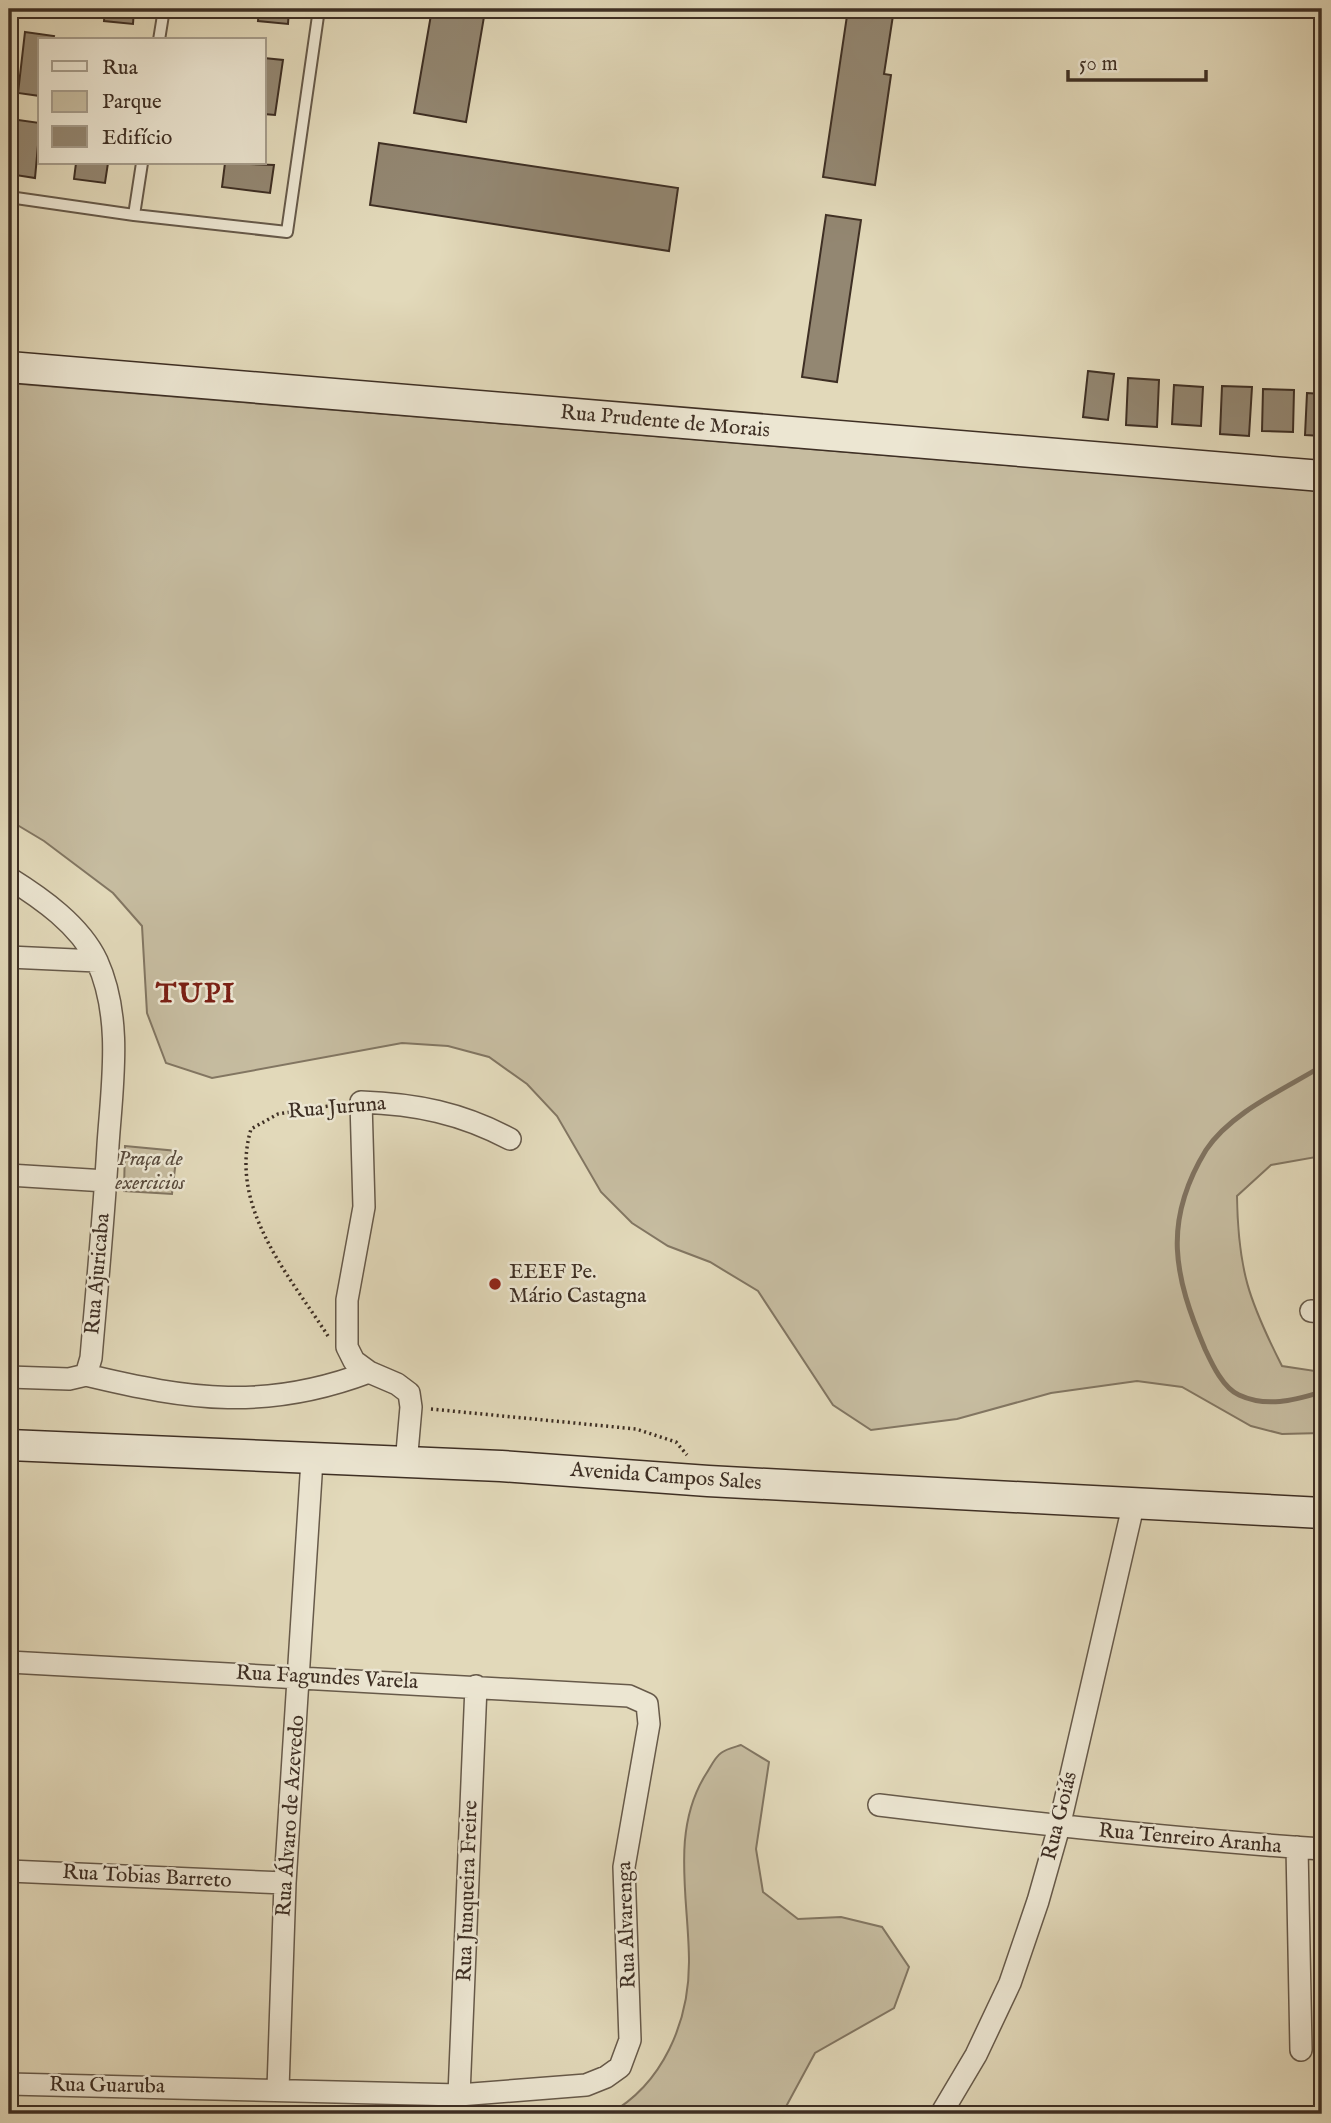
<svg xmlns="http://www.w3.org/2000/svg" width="1331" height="2123" font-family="'IM FELL English',serif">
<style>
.green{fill:#c6bca0;stroke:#827662;stroke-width:2}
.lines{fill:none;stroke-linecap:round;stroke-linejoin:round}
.stream{stroke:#7f725f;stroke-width:5}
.building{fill:#938772;stroke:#3e2f24;stroke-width:2}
.lane-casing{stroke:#675a4a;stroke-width:14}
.street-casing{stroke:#675a4a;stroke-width:24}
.secondary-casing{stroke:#3e2f24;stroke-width:33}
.path{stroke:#3e2f24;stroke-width:3.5;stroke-dasharray:2 3.5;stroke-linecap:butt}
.lane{stroke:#ece6d2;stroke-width:10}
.street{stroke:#ece6d2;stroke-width:21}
.secondary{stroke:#ece6d2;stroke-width:30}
.poi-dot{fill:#8f2418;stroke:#ece6d2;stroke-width:2.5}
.labels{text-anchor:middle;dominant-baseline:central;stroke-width:5;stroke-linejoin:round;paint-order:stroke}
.street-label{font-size:21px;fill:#3e2f24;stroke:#ece6d2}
.park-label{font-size:21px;font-style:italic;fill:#594b3d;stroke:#ece6d2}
.poi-label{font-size:21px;fill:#3e2f24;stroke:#ece6d2;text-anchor:start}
.district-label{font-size:28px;font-weight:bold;letter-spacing:2px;fill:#7a1f14;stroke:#ece6d2}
</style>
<rect width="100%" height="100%" fill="#e2d9ba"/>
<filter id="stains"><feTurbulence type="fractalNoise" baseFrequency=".00286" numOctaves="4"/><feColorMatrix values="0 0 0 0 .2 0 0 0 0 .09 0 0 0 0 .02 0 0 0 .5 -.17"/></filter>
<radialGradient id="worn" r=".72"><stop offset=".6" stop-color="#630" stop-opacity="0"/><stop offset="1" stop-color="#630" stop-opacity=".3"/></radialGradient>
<path class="green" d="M9,383L1322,491V1156L1271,1165L1237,1196C1238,1270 1249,1301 1282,1366L1322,1372V1433L1282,1434L1251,1426L1182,1387L1137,1381L1051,1393L957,1419L871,1430L833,1405L758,1291L710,1262L668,1246L632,1223L601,1192L557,1116L527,1084L489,1057L448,1046L402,1043L212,1078L166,1063L147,1013L142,926L113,893L44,841L9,820Z
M125,1146L177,1151L172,1194L124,1191Z
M741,1745L769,1762L756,1849L763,1892L798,1919L841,1917L882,1927L909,1967L894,2008L815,2053L782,2114H609C663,2084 689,2022 689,1962C689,1899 670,1831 706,1774C710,1768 715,1757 721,1753C726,1749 735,1747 741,1745Z"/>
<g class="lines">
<path class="stream" d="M1322,1066C1285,1089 1231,1112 1206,1150C1162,1222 1174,1276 1205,1349C1212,1364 1223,1388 1239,1395C1267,1408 1294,1400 1322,1392"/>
</g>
<path class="building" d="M105,9H134L133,24L104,21Z
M189,9H218V13L189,11Z
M259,9H289L288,24L258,21Z
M432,9L485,11L466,122L414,113Z
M848,9H894L884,74L891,75L875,185L823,177Z
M25,32L54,36L53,40H40V96L18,93Z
M264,58L283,60L275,115L264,114Z
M11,119L40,123L35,178L9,174Z
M379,143L678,188L669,251L370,205Z
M76,163H108L105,183L74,179Z
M225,163L274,165L270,193L222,187Z
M826,215L861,220L837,382L802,377Z
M1088,371L1114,374L1108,420L1083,417Z
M1128,378L1159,380L1157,427L1126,425Z
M1174,385L1203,387L1201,426L1172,424Z
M1222,386L1252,387L1249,436L1220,434Z
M1263,389L1294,390L1293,432L1262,431Z
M1307,393L1322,394V436L1305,435Z"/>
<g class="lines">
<g class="lane-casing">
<path id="lane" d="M159,40L164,9
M9,197L134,215L287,232L319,9
M134,215L142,163"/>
</g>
<g class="street-casing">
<path id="street" d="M9,878C41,898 80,925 97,961C123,1018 112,1085 108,1145C104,1216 97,1287 91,1358L86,1375
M9,957L97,961
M9,1175L106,1181
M1311,1311L1322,1312
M86,1375C190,1400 266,1411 369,1372
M9,1377L69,1379L86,1375
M406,1464L411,1407L409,1393L397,1384L369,1372L354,1361L347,1347V1300L364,1207L361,1102C416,1104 461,1113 510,1139
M9,1662L629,1696L647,1704L649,1724L624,1867L630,2040L620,2067L606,2077L586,2085L459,2095L9,2084
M879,1805C1027,1823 1174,1839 1322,1849
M1297,1847L1301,2050
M9,1871L285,1883
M278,2089L285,1883L312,1460
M459,2095L476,1686
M941,2114L976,2055L1010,1983L1038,1901L1059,1827L1134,1502"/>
</g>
<g class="secondary-casing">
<path id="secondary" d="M9,367L1322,476
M9,1445L501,1466L708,1481L1322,1513"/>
</g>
<path class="path" d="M328,1336C289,1275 228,1207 251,1129L278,1114L341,1104
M431,1409L636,1429L676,1442L687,1455"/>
<use href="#lane" class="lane"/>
<use href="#street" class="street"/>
<use href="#secondary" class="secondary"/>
</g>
<circle class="poi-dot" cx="495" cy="1284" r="7"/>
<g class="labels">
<g class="street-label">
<text transform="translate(665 422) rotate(5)">Rua Prudente de Morais</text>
<text transform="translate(337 1108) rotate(-5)">Rua Juruna</text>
<text transform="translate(98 1274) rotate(-85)">Rua Ajuricaba</text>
<text transform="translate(666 1477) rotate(4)">Avenida Campos Sales</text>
<text transform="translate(327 1678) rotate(3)">Rua Fagundes Varela</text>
<text transform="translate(291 1816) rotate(-86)">Rua Álvaro de Azevedo</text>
<text transform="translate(1060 1816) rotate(-76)">Rua Goiás</text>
<text transform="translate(1190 1839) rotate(5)">Rua Tenreiro Aranha</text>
<text transform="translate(147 1877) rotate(3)">Rua Tobias Barreto</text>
<text transform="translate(468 1891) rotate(-88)">Rua Junqueira Freire</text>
<text transform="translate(627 1925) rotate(-92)">Rua Alvarenga</text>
<text transform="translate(107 2086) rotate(1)">Rua Guaruba</text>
</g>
<g class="park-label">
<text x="150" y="1159">Praça de<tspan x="150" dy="24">exercicios</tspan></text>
</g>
<g class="poi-label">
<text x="509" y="1272">EEEF Pe.<tspan x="509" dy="24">Mário Castagna</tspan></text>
</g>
<g class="district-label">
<text x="196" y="994">TUPI</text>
</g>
</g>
<rect width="1331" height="2123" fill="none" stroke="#e2d9ba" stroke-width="35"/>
<rect x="10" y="10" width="1310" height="2102" fill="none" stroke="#3e2f24" stroke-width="3.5"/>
<rect x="18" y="18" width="1296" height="2088" fill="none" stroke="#3e2f24" stroke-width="2"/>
<rect x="38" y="38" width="228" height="126" fill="#ece6d2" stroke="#a69d8c" stroke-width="2"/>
<rect x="52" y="61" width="35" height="10" fill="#ece6d2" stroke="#a69d8c" stroke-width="2"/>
<text x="102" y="74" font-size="21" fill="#3e2f24">Rua</text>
<rect x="52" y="91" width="35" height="21" fill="#c6bca0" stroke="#a69d8c" stroke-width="2"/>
<text x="102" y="108" font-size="21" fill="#3e2f24">Parque</text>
<rect x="52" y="126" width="35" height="21" fill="#938772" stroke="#a69d8c" stroke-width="2"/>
<text x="102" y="144" font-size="21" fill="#3e2f24">Edifício</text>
<path d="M1068 70v10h138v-10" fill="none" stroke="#3e2f24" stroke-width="3.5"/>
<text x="1079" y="70" font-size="21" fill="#3e2f24" stroke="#ece6d2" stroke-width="5" paint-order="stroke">50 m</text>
<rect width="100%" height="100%" filter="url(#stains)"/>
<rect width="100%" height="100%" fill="url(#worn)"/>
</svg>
